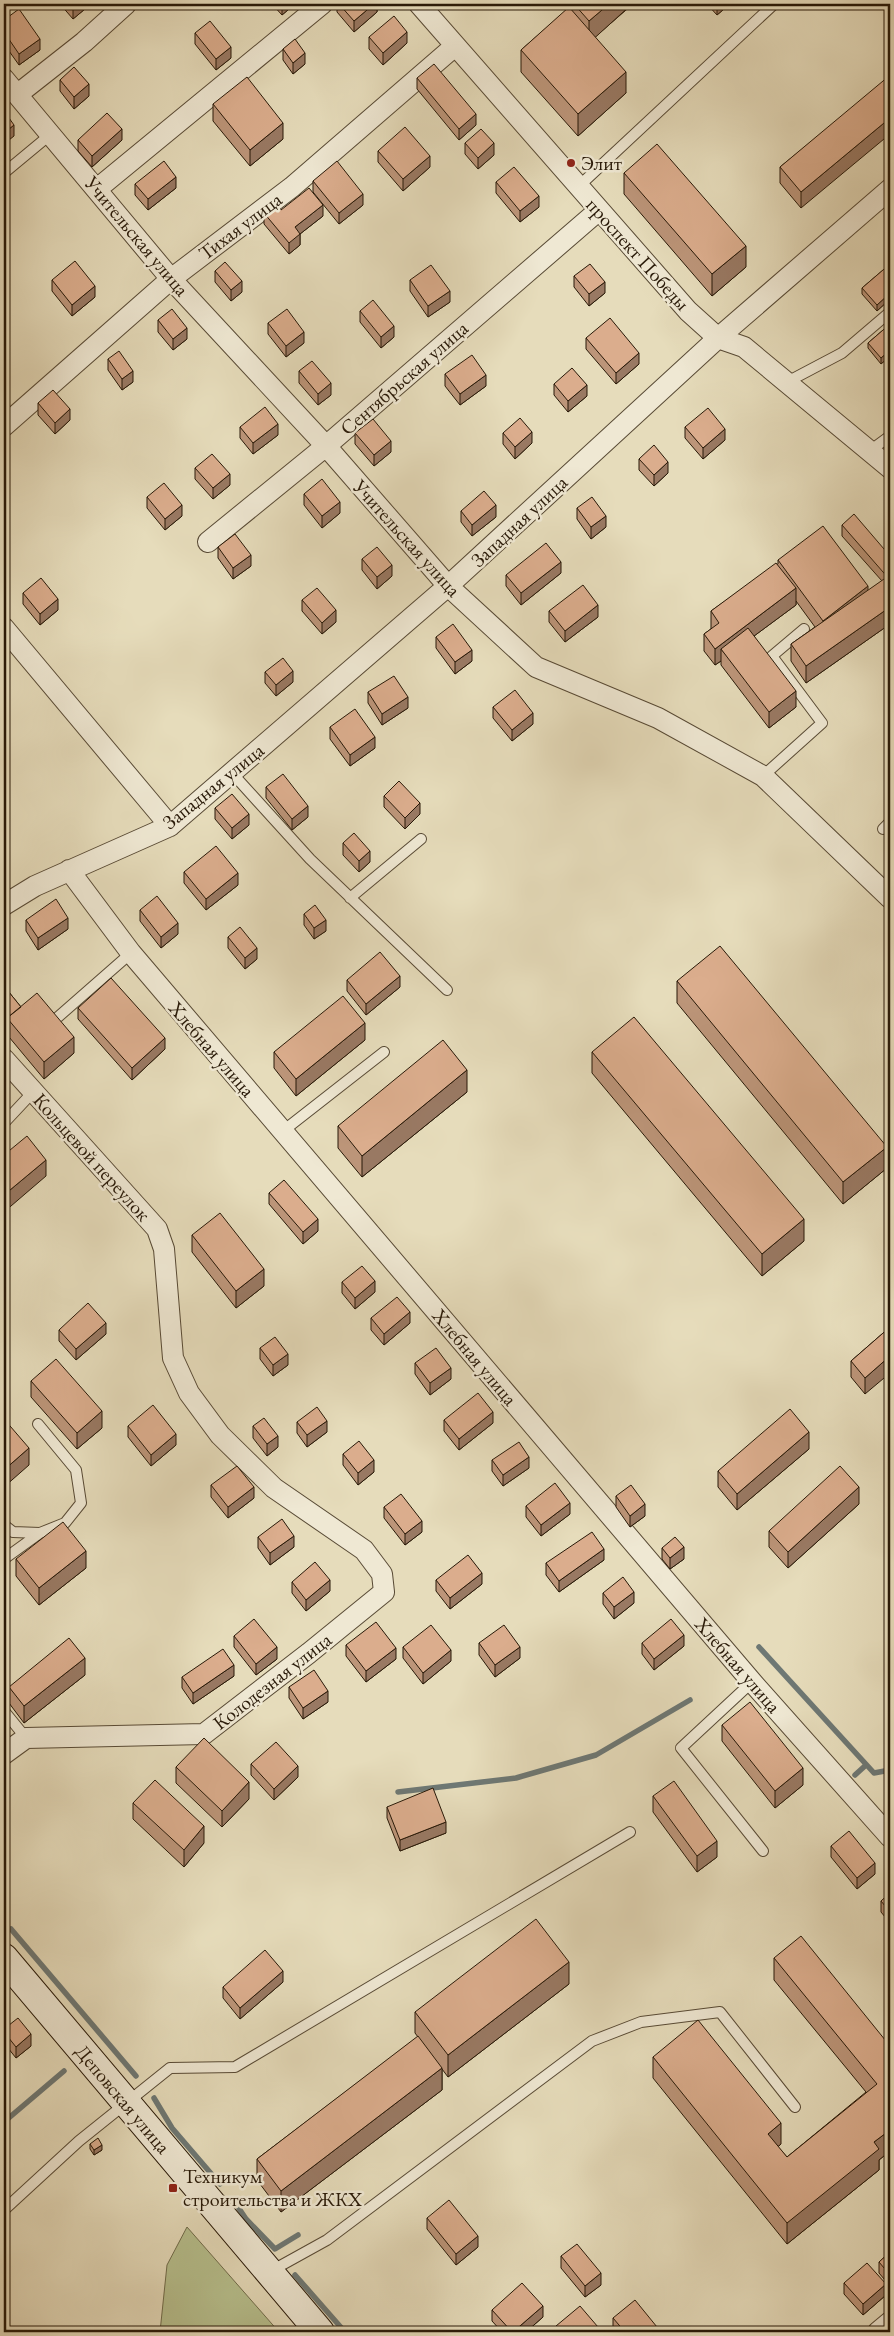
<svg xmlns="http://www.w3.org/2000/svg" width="894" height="2336" font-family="'EB Garamond',serif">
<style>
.green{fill:#b7c08e;stroke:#706c4b}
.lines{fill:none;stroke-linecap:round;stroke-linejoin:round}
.stream{stroke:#6e7874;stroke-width:5.5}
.lane-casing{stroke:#584a35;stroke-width:12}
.street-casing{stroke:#584a35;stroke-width:22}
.secondary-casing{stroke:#281908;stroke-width:30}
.lane{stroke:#efe8d3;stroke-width:10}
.street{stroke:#efe8d3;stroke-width:20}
.secondary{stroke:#efe8d3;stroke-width:28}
.wall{fill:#bc9579;stroke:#281908}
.shaded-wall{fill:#997963;stroke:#281908}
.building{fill:#dbad8d;stroke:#281908}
.poi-dot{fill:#8f2418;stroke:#efe8d3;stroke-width:2}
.labels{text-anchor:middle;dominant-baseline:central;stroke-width:5;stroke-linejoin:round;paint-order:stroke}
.poi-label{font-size:20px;fill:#281908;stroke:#efe8d3;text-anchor:start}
.street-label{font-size:20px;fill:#281908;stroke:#efe8d3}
</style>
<rect width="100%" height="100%" fill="#e6dcbb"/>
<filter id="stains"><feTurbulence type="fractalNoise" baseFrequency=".004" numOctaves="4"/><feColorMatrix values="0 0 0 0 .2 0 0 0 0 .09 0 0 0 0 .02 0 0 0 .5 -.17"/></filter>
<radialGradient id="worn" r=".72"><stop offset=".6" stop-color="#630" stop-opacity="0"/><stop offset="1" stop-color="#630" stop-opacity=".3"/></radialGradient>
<path class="green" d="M187,2227L279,2332H160L167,2265Z"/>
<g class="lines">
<path class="stream" d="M759,1647L874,1773L890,1770
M855,1775L866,1765
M398,1792L516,1778L596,1755L690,1700
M11,1929L136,2076
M154,2098L172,2128L220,2184
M4,2122L64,2071
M234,2201L246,2219L275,2249L298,2235
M295,2275L345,2332"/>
<g class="lane-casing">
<path id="lane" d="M4,173L51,134
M578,187L774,4
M787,382L842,353L890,312
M871,450L890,436
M232,773L310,859L447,990
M763,776L822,723L772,656L804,629
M883,829L890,822
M350,898L421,839
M58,1017L131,953
M4,1123L33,1092
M283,1131L384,1052
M4,1525L13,1532L40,1533L65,1523L81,1503L76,1470L38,1424
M4,1559L40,1533
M752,1682L681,1748L763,1851
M4,1711L26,1738
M4,2210L79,2141L170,2068L235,2067L630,1832
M271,2271L327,2240L592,2041L641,2022L720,2012L795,2107"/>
</g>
<g class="street-casing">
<path id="street" d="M419,4L688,311L718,338L744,347L890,468
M4,79L171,279L326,446L448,586L536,667L658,718L763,776L890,898
M18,94L84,42L126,4
M97,189L322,4
M4,426L171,279L292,187L455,46
M208,542L326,446L598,211
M4,628L170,826
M69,870L131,953L752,1682L890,1837
M4,905L35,886L170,826L448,586L718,338L890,189
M4,1059L157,1229L164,1249L173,1358L189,1393L220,1435L274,1488L364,1550L382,1574L384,1592L309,1653L204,1734L26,1738L4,1754
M878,2332L890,2322"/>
</g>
<g class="secondary-casing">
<path id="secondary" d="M4,1958L320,2332"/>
</g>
<use href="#lane" class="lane"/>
<use href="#street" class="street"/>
<use href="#secondary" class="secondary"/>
</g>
<path class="wall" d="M60,4H91L73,19Z
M272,4H295L282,15Z
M337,4H377V12L354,32L337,12Z
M569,4H633L595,37L626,93L578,136L521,72V50L569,8Z
M707,4H730L717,15Z
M4,20L40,50L19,65L4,44Z
M195,33L231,58L216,70L195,44Z
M369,37L407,43L383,65L369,49Z
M283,49L305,64L293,74L283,60Z
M417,78L476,125L459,140L417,89Z
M890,78L801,208L780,183V167Z
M60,80L89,96L74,109L60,91Z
M213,104L283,139L250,166L213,121Z
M78,140H122L92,167L78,151Z
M465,143L494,155L478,169L465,154Z
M378,151L430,167L403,191L378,162Z
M624,173L746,267L712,296L624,194Z
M313,181L363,205L339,224L313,192Z
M496,182L539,207L520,222L496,193Z
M135,184L176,188L148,210L135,195Z
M281,210L323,216L300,234V245L289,254L264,224V213Z
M890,264V299L877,311L862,294V288Z
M215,271L242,292L231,301L215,282Z
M574,276L605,293L589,306L574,287Z
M52,280L95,297L72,316L52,291Z
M410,280L450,302L428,317L410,291Z
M360,311L394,337L381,348L360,322Z
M158,320L187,339L173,350L158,332Z
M268,323L304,343L286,357L268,334Z
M890,324V356L881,364L868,348V343Z
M586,338L639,364L616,384L586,349Z
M108,359L133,382L122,390L108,370Z
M299,371L331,395L318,405L299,383Z
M445,374L486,386L460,405L445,386Z
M554,384L587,396L568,412L554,395Z
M38,403L70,420L55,434L38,415Z
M240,427L278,435L253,454L240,438Z
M685,427L725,440L703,459L685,438Z
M355,433L391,452L374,466L355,444Z
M503,433L532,443L515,459L503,444Z
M639,459L668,473L654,486L639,470Z
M195,468L230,485L213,499L195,479Z
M304,494L340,513L322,528L304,505Z
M147,497L182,516L165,530L147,508Z
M577,508L606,527L591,539L577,519Z
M461,511L496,517L472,536L461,522Z
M842,525L890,556V624L806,683L791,661V644L815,627L796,601V605L754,636L796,707L769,728L721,665V661L715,665L704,651V634L711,629V611L778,564V560L868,591L882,581L842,536Z
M218,547L251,566L233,579L218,558Z
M362,559L392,576L377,589L362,570Z
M561,573L521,605L506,586V575Z
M23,593L58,610L40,625L23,604Z
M302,600L336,622L322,634L302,611Z
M549,611L598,617L565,642L549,622Z
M436,637L472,661L455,674L436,648Z
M265,672L293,682L276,696L265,683Z
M368,692L408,708L382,725L368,703Z
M493,707L533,724L512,741L493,718Z
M330,727L375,748L350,766L330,739Z
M266,787L308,817L292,830L266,798Z
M384,796L420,814L405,829L384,807Z
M215,808L249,825L232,839L215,819Z
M890,842V871L887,867V845Z
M343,843L370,862L359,872L343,855Z
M184,872L238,885L206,910L184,883Z
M140,910L178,934L161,948L140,921Z
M304,914L326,931L314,939L304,925Z
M26,920L68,929L38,950L26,931Z
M228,937L257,959L245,969L228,948Z
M347,980L400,987L366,1015L347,991Z
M677,981L887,1168L843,1204L677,1003Z
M4,986L21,1007L74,1053L44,1079L4,1031Z
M78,1008L165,1049L132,1080L78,1019Z
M365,1040L296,1096L274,1068V1052Z
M592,1052L804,1241L762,1276L592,1073Z
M467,1092L362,1177L338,1148V1126Z
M269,1193L318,1231L303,1244L269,1204Z
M192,1235L264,1286L236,1308L192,1252Z
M342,1282L375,1292L355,1309L342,1293Z
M371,1318L410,1323L384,1345L371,1330Z
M890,1327L865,1394L851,1377V1361Z
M59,1330L106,1334L76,1360L59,1341Z
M260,1348L288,1365L273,1376L260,1359Z
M415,1363L451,1379L430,1395L415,1374Z
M31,1381L102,1428L77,1449L31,1397Z
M444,1420L493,1423L459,1450L444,1431Z
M297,1422L327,1432L307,1447L297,1433Z
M128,1426L176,1445L151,1466L128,1437Z
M253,1426L278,1447L267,1456L253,1438Z
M809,1449L737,1510L718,1487V1471Z
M343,1454L374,1472L358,1485L343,1465Z
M492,1460L529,1468L503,1486L492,1471Z
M211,1485L254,1498L228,1518L211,1497Z
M616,1496L645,1516L630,1527L616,1507Z
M859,1504L788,1568L769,1547V1531Z
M526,1506L570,1514L541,1536L526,1517Z
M384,1507L422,1532L405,1545L384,1518Z
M258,1537L294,1547L270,1565L258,1548Z
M662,1548L684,1559L670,1569L662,1559Z
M16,1559L86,1568L39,1605L16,1576Z
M604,1560L559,1592L546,1575V1563Z
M436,1580L482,1584L450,1609L436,1591Z
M292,1582L330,1591L306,1611L292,1593Z
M603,1593L634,1603L614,1619L603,1604Z
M234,1636L277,1659L256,1675L234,1647Z
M479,1643L520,1658L495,1677L479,1655Z
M642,1643L684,1646L654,1670L642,1654Z
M346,1645L396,1659L366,1682L346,1656Z
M403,1647L451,1661L423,1684L403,1658Z
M85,1675L24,1723L9,1703V1687Z
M234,1676L193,1704L182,1688V1677Z
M289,1687L328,1702L303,1719L289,1698Z
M722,1725L803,1785L775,1808L722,1741Z
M251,1764L298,1777L274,1800L251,1775Z
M176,1767L249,1799L222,1827L176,1783Z
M653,1796L717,1857L697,1872L653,1812Z
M133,1803L204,1843L184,1867L133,1819Z
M387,1807L446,1833L400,1851L387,1818Z
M831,1846L875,1874L857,1889L831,1857Z
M890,1893V1923L881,1912V1901Z
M774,1958L890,2046V2151L879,2160V2170L787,2244L653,2078V2057L781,2144L778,2147L787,2157L866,2092L774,1980Z
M283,1982L240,2019L223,1998V1987Z
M569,1984L448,2077L442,2069V2090L281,2212L257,2180V2159L418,2037L415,2033V2012Z
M4,2029L31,2046L16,2058L4,2043Z
M90,2144L102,2150L94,2155L90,2149Z
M427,2218L478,2247L456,2265L427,2229Z
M890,2252V2286L879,2273V2262Z
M561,2256L601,2285L585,2297L561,2268Z
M844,2283L886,2295L863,2315L844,2294Z
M492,2310L543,2317L526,2332H502L492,2321Z
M613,2318L657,2332H616L613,2329Z
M556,2326L598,2332H556Z"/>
<path class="shaded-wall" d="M4,4H9V7L4,11Z
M78,4H91L73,19V8Z
M282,4H295L282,15Z
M374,4H377V12L354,32V21Z
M609,4H632L589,43V21Z
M717,4H730L717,15Z
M407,32V43L383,65V53Z
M40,39V50L19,65V54Z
M231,47V58L216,70V59Z
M305,53V64L293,74V63Z
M626,72V93L578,136V114Z
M89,84V96L74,109V97Z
M476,114V125L459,140V129Z
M890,118V134L801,208V192Z
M283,123V139L250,166V150Z
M14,125V136L4,144V133Z
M122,129V140L92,167V156Z
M494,143V155L478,169V158Z
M430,156V167L403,191V179Z
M176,177V188L148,210V199Z
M363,194V205L339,224V213Z
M539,196V207L520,222V211Z
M323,205V216L300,234V245L289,254V243L295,227Z
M6,217V229L4,231V219Z
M746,246V267L712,296V274Z
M242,281V292L231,301V290Z
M605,282V293L589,306V294Z
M95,286V297L72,316V305Z
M450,291V302L428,317V306Z
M890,293V299L877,311V305Z
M394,326V337L381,348V337Z
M187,328V339L173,350V339Z
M304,332V343L286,357V346Z
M890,350V356L881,364V358Z
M639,353V364L616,384V373Z
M133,371V382L122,390V379Z
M486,375V386L460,405V394Z
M331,383V395L318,405V394Z
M587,385V396L568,412V401Z
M70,409V420L55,434V423Z
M278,424V435L253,454V443Z
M725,429V440L703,459V448Z
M532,432V443L515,459V447Z
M391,441V452L374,466V455Z
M668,462V473L654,486V475Z
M230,474V485L213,499V488Z
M340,502V513L322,528V516Z
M182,505V516L165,530V519Z
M496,505V517L472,536V525Z
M606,516V527L591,539V527Z
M251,555V566L233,579V568Z
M561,562V573L521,605V593Z
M392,565V576L377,589V577Z
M868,586V603L823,637V621Z
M796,588V605L727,656L721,649V661L715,665V649Z
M58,599V610L40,625V614Z
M598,605V617L565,642V631Z
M890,607V624L806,683V666Z
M336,610V622L322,634V623Z
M472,650V661L455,674V662Z
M293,671V682L276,696V685Z
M796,691V707L769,728V712Z
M408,697V708L382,725V714Z
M533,713V724L512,741V730Z
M375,737V748L350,766V755Z
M420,803V814L405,829V818Z
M308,806V817L292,830V819Z
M249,814V825L232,839V828Z
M370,851V862L359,872V861Z
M238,873V885L206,910V899Z
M68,918V929L38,950V938Z
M326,920V931L314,939V928Z
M178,923V934L161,948V937Z
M257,948V959L245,969V958Z
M400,976V987L366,1015V1004Z
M365,1023V1040L296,1096V1079Z
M74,1037V1053L44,1079V1062Z
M165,1038V1049L132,1080V1068Z
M467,1070V1092L362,1177V1156Z
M887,1147V1168L843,1204V1182Z
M46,1160V1176L4,1212V1195Z
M318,1219V1231L303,1244V1232Z
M804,1219V1241L762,1276V1254Z
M264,1269V1286L236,1308V1291Z
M375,1281V1292L355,1309V1298Z
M410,1312V1323L384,1345V1334Z
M106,1323V1334L76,1360V1349Z
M288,1354V1365L273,1376V1365Z
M890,1356V1373L865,1394V1378Z
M451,1368V1379L430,1395V1383Z
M102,1411V1428L77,1449V1433Z
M493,1412V1423L459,1450V1439Z
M327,1421V1432L307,1447V1435Z
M809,1432V1449L737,1510V1494Z
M176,1434V1445L151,1466V1455Z
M278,1436V1447L267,1456V1444Z
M29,1448V1465L4,1487V1470Z
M529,1457V1468L503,1486V1475Z
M374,1460V1472L358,1485V1473Z
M254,1487V1498L228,1518V1507Z
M859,1487V1504L788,1568V1552Z
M570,1503V1514L541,1536V1525Z
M645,1504V1516L630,1527V1516Z
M422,1521V1532L405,1545V1534Z
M294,1536V1547L270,1565V1553Z
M684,1547V1559L670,1569V1558Z
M604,1549V1560L559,1592V1581Z
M86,1551V1568L39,1605V1588Z
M482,1573V1584L450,1609V1598Z
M330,1580V1591L306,1611V1600Z
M634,1592V1603L614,1619V1607Z
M684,1635V1646L654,1670V1659Z
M277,1647V1659L256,1675V1664Z
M520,1647V1658L495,1677V1665Z
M396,1648V1659L366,1682V1671Z
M451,1650V1661L423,1684V1673Z
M85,1658V1675L24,1723V1706Z
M234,1665V1676L193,1704V1693Z
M328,1691V1702L303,1719V1708Z
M298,1766V1777L274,1800V1789Z
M803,1768V1785L775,1808V1791Z
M249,1782V1799L222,1827V1811Z
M446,1822V1833L400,1851V1840Z
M204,1826V1843L184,1867V1850Z
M717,1841V1857L697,1872V1856Z
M875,1863V1874L857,1889V1878Z
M569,1962V1984L448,2077V2055Z
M283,1971V1982L240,2019V2008Z
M31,2034V2046L16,2058V2047Z
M442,2068V2090L281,2212V2191Z
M781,2123V2144L768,2155V2134Z
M890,2130V2151L879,2160V2170L787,2244V2223L874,2142Z
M102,2145V2150L94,2155V2150Z
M478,2236V2247L456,2265V2254Z
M601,2273V2285L585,2297V2286Z
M886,2284V2295L863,2315V2304Z
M543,2306V2317L526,2332H513Z
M598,2327V2332H592Z
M657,2327V2332H651Z"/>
<path class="building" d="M69,4H78L73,8Z
M339,4H374L354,21Z
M574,4H609L589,21Z
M569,7L626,72L578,114L521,50Z
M19,9L40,39L19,54L4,32V20Z
M394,16L407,32L383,53L369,37Z
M210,21L231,47L216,59L195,33Z
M295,39L305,53L293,63L283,49Z
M434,64L476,114L459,129L417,78Z
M74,67L89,84L74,97L60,80Z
M889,76L890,78V118L801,192L780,167Z
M247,77L283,123L250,150L213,104Z
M4,111L14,125L4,133Z
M107,113L122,129L92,156L78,140Z
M405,127L430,156L403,179L378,151Z
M481,129L494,143L478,158L465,143Z
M657,144L746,246L712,274L624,173Z
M164,161L176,177L148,199L135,184Z
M337,161L363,194L339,213L313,181Z
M514,167L539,196L520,211L496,182Z
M309,188L323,205L295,227L300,234L289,243L264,213L276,203L281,210Z
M4,214L6,217L4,219Z
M75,261L95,286L72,305L52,280Z
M225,262L242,281L231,290L215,271Z
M590,264L605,282L589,294L574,276Z
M890,264V293L877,305L862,288Z
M431,265L450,291L428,306L410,280Z
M373,300L394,326L381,337L360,311Z
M172,309L187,328L173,339L158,320Z
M287,309L304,332L286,346L268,323Z
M610,318L639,353L616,373L586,338Z
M890,324V350L881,358L868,343Z
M119,351L133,371L122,379L108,359Z
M472,355L486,375L460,394L445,374Z
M312,361L331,383L318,394L299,371Z
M572,368L587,385L568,401L554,384Z
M53,390L70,409L55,423L38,403Z
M265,407L278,424L253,443L240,427Z
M708,408L725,429L703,448L685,427Z
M520,418L532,432L515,447L503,433Z
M373,419L391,441L374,455L355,433Z
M654,445L668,462L654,475L639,459Z
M212,454L230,474L213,488L195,468Z
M322,479L340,502L322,516L304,494Z
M164,483L182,505L165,519L147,497Z
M484,491L496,505L472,525L461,511Z
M592,497L606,516L591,527L577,508Z
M854,514L890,556V580L842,525Z
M823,526L868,586L823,621L778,560Z
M235,534L251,555L233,568L218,547Z
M546,543L561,562L521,593L506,575Z
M377,547L392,565L377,577L362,559Z
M776,563L796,588L715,649L704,634L719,623L711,611Z
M41,578L58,599L40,614L23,593Z
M884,579L890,588V607L806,666L791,644Z
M583,585L598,605L565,631L549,611Z
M317,588L336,610L322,623L302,600Z
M453,624L472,650L455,662L436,637Z
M748,628L796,691L769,712L721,649Z
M283,658L293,671L276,685L265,672Z
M394,676L408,697L382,714L368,692Z
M515,690L533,713L512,730L493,707Z
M355,709L375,737L350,755L330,727Z
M283,774L308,806L292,819L266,787Z
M399,781L420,803L405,818L384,796Z
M232,794L249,814L232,828L215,808Z
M354,833L370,851L359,861L343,843Z
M890,842V850L887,845Z
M216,846L238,873L206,899L184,872Z
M157,896L178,923L161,937L140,910Z
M56,899L68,918L38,938L26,920Z
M315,905L326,920L314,928L304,914Z
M240,927L257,948L245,958L228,937Z
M720,946L887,1147L843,1182L677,981Z
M380,952L400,976L366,1004L347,980Z
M111,978L165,1038L132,1068L78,1008Z
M4,986L21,1007L7,1018V1023L4,1019Z
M37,993L74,1037L44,1062L7,1018Z
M343,996L365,1023L296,1079L274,1052Z
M634,1017L804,1219L762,1254L592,1052Z
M443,1040L467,1070L362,1156L338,1126Z
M27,1136L46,1160L4,1195V1155Z
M284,1180L318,1219L303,1232L269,1193Z
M220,1213L264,1269L236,1291L192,1235Z
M362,1266L375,1281L355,1298L342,1282Z
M397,1297L410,1312L384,1334L371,1318Z
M88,1303L106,1323L76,1349L59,1330Z
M890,1327V1356L865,1378L851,1361Z
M275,1337L288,1354L273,1365L260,1348Z
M436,1348L451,1368L430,1383L415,1363Z
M56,1359L102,1411L77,1433L31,1381Z
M478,1393L493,1412L459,1439L444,1420Z
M153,1405L176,1434L151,1455L128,1426Z
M317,1407L327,1421L307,1435L297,1422Z
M790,1409L809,1432L737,1494L718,1471Z
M264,1418L278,1436L267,1444L253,1426Z
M4,1419L29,1448L4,1470Z
M359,1441L374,1460L358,1473L343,1454Z
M519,1442L529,1457L503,1475L492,1460Z
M237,1466L254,1487L228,1507L211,1485Z
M840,1466L859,1487L788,1552L769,1531Z
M555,1483L570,1503L541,1525L526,1506Z
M631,1485L645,1504L630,1516L616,1496Z
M401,1494L422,1521L405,1534L384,1507Z
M282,1519L294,1536L270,1553L258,1537Z
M63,1522L86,1551L39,1588L16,1559Z
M592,1532L604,1549L559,1581L546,1563Z
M675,1537L684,1547L670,1558L662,1548Z
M468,1555L482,1573L450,1598L436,1580Z
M315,1562L330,1580L306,1600L292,1582Z
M623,1577L634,1592L614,1607L603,1593Z
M254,1619L277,1647L256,1664L234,1636Z
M671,1619L684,1635L654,1659L642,1643Z
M376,1622L396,1648L366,1671L346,1645Z
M431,1625L451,1650L423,1673L403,1647Z
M504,1625L520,1647L495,1665L479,1643Z
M69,1638L85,1658L24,1706L9,1687Z
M223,1649L234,1665L193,1693L182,1677Z
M314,1670L328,1691L303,1708L289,1687Z
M750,1702L803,1768L775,1791L722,1725Z
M204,1738L249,1782L222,1811L176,1767Z
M276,1742L298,1766L274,1789L251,1764Z
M155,1780L204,1826L184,1850L133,1803Z
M674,1781L717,1841L697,1856L653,1796Z
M433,1788L446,1822L400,1840L387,1807Z
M849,1831L875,1863L857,1878L831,1846Z
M890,1893V1912L881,1901Z
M536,1919L569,1962L448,2055L415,2012Z
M801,1936L890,2046V2130L874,2142L879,2149L787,2223L653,2057L698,2020L781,2123L768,2134L787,2157L877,2084L774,1958Z
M265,1950L283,1971L240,2008L223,1987Z
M18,2018L31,2034L16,2047L4,2032V2029Z
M418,2036L442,2068L281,2191L257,2159Z
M98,2138L102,2145L94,2150L90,2144Z
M449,2200L478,2236L456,2254L427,2218Z
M577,2244L601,2273L585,2286L561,2256Z
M890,2252V2275L879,2262Z
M867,2263L886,2284L863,2304L844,2283Z
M522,2283L543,2306L513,2332H512L492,2310Z
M635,2300L657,2327L651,2332H625L613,2318Z
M580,2306L598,2327L592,2332H562L556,2326Z"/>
<g class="poi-dot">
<circle cx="571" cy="163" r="5"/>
<rect x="168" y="2183" width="10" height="10" rx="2.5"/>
</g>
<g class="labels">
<g class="poi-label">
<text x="581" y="163">Элит</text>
<text x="183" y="2176">Техникум<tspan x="183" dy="23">строительства и ЖКХ</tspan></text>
</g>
<g class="street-label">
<text transform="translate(240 226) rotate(-37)">Тихая улица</text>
<text transform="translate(137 236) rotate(50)">Учительская улица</text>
<text transform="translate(638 254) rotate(48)">проспект Победы</text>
<text transform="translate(404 378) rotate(-41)">Сентябрьская улица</text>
<text transform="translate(519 521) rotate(-43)">Западная улица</text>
<text transform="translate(407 538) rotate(48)">Учительская улица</text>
<text transform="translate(213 786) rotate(-39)">Западная улица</text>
<text transform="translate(212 1049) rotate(49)">Хлебная улица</text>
<text transform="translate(92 1157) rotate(48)">Кольцевой переулок</text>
<text transform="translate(475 1357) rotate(50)">Хлебная улица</text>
<text transform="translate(738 1665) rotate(49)">Хлебная улица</text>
<text transform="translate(272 1681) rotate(-38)">Колодезная улица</text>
<text transform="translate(123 2099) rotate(50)">Деповская улица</text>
</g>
</g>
<rect width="894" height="2336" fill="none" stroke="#e6dcbb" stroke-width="20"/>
<rect x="5" y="5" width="884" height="2326" fill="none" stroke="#281908" stroke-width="2.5"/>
<rect x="10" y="10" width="874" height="2316" fill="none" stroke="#281908"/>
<rect width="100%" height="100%" filter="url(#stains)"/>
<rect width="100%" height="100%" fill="url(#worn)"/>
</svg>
